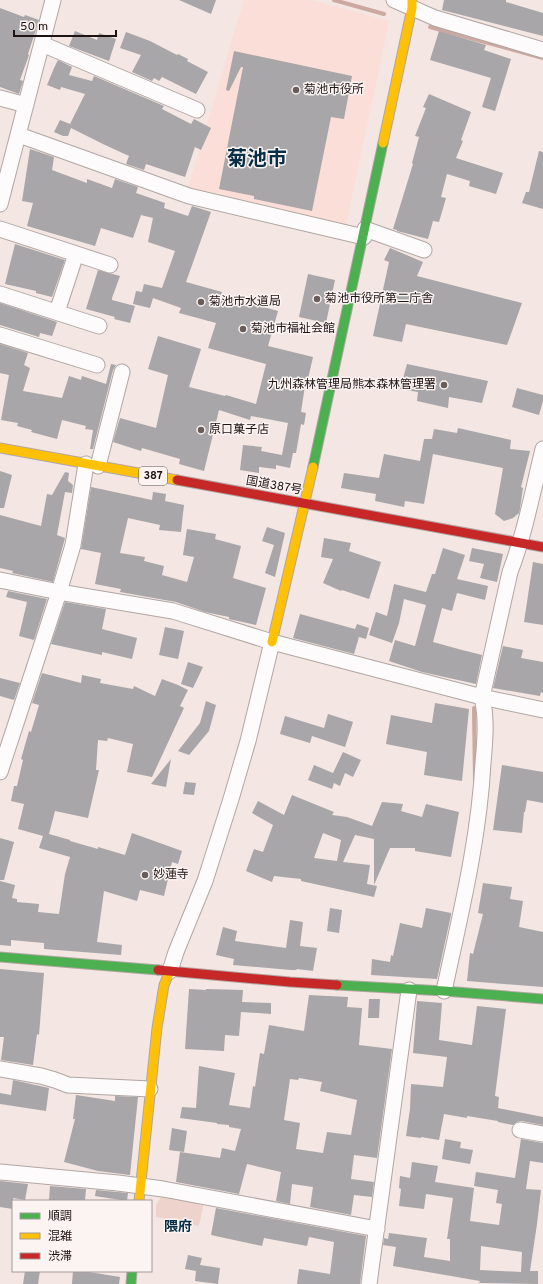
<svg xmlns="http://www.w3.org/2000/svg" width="543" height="1284" font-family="Overpass,'Noto Sans JP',sans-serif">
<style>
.built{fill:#faded7}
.green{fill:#eed3cc}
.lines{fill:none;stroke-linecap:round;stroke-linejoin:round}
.stream{stroke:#cba9a0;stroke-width:4}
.building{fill:#a8a6a8;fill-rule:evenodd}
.street-casing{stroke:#b1a6a3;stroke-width:17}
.fast-casing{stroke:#b1a6a3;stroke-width:11}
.slow-casing{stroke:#b1a6a3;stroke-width:11}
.jam-casing{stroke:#b1a6a3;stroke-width:11}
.street{stroke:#fdfbfb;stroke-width:15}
.fast{stroke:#4caf50;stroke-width:9}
.slow{stroke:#ffc107;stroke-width:9}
.jam{stroke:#c62828;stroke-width:9}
.poi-dot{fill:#695d5a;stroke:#fbf4f3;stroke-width:1.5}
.labels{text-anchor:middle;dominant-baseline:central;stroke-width:3;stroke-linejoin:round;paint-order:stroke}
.shield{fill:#fbf4f3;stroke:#605655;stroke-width:1}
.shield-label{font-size:11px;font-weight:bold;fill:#1e1311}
.poi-label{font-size:12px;fill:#1e1311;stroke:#fbf4f3;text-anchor:start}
.street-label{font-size:12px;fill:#1e1311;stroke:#fbf4f3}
.quarter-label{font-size:14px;font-weight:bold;fill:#092f47;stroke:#fbf4f3}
.town-label{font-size:20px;font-weight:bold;fill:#092f47;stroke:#fbf4f3}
</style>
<rect width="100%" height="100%" fill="#f4e6e3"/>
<path class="built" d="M244,0H312L389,21L346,225L188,187Z"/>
<path class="green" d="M162,1196L204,1202L199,1226L156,1217V1205Z"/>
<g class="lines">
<path class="stream" d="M334,0L384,14
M430,27L543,58
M474,708L475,780"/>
</g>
<path class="building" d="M179,0H216L211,14Z
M444,0H506V2L543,13V36L442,10Z
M0,8L24,17L25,15L39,20L28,54L29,55L20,80L23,81L19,94L0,87Z
M75,31L97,40L99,33L116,39L109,61L69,46Z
M439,31L486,45L484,50L511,59L495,111L482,107L491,78L430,60Z
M126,32L150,41L177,55L178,54L188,59L187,61L208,72L196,94L162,77L159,81L154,78L152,81L132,72L141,55L120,48Z
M234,51L352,76L344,119L331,117L312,211L254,199V196L219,189L243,67H241L229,91L226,90Z
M58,60L72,67L69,75L92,81L94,76L164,106L162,109L191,124L194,119L211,128L201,150L195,147L185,177L146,164L144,170L126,164L129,156L105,145L71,128L68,136H63L54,132L60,120L70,124L85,94L61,87L60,90L47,85L54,68Z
M429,94L471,112L461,140L463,141L456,158L503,173L496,194L469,186L470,181L447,174L441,197L446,198L444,205L439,222L433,221L428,239L397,231V230L393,229L413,164L412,163L419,137L415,136L426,108L423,107Z
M30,149L54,157L52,170L87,183V179L112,188L115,179L138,187L136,193L165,203L164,208L188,216L192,206L211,212L186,282L222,292L221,295L278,311L268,346L313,357L308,379H306L301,412L306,413L304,425L301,424L296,453H293L290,468L276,465V469L259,467V473L240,470L243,445L262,447L261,451L282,455L288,423L251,416L250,420L219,410L204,471L179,464L180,459L142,448L141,451L113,442L120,418L156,428L168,375L148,369L158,336L201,349L189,387L225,396L226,395L256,404L266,364L208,348L216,323L179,313L181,308L153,298L150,308L133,304L136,291L142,292L144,284L162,288L175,251L148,242L153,218L141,215L133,238L101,228L95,246L27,226L33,203L22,201Z
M539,151L543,152V209L522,203L526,192H529Z
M15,244L65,260L52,297L36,293V291L5,284Z
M390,248L423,262L417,276L522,303L507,345L406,324L402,342L373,336L389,262L384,260Z
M98,270L120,276L112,298V300L135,306L130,323L114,319L115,317L86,309Z
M308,274L335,280L326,323L299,317Z
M0,303L57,322L52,336L40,333L39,337L0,325Z
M0,344L28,353L24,365L30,368L23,391L62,398L69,376L81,380L82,376L106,384L111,364L116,365L113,370L93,449H90L93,430L85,429L86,426L62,420L57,439L31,432L32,430L17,426L18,423L1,420L9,375L0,373Z
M407,364L488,381L482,403L449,397L448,408L417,401L418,392L400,389Z
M517,388L543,395V401L539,415L512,407Z
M458,428L511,440L510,449L530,451L521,487L523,488L520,509L519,513L513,518L504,521L495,514L503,468L433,454L424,504L405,501L404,507L375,501L376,494L341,488L344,473L379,478L384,454L420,461L424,439H432L434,429L457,433Z
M0,471L12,475L4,508H0Z
M65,472L69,473L68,481L73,485L72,493L65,492L57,535L65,538L53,582L12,573L13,571L0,568V515L41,526L47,494L52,495Z
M91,487L152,500L153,492L166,494L165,501L184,505L181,532L159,530L160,525L128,518L120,553L145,557L144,561L164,566L162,575L187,582L194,557L183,555L187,529L216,534L215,539L241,546L233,578L266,588L256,625L229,619V617L205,612L176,602L120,592L121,589L95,584L101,553L81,549Z
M267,527L285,533L275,577L265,573L274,545L262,541Z
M324,538L351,543L349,551L381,562L369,599L342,590L341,591L323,583L333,559L321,557Z
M443,548L465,555L457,579L488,586L485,600L457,593L452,611L442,608L433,642L462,650L482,655L476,684L422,672L389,661L395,640L415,646L426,605L404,599L399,623L392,643L369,635L376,612L387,616L394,584L426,592L432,574H435Z
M472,548L503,554L497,582L480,578L484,564L469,561Z
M533,562L543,564V625L524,622Z
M8,591L47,599L34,640L19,636L27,602L6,597Z
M65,602L106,609L102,629L137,638L132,659L102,652V655L51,644Z
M300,614L355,629L357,624L369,628L366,639L359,637L354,654L293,638Z
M165,627L184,631L178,659L159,655Z
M503,646L523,650L521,658L543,662V693L541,692L540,696L493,688Z
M188,662L203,667L193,688L181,684Z
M42,673L81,683L82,675L101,679L100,683L133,689L134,686L155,696L162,679L178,685L188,690L180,706L184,708L152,777L127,772L133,744L108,738L107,741L98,740L96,770H99L88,818L55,811L49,834L70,840V841L98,849V847L125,855L132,833L182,851L178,864L172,862L164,896L140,890L137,901L104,891L97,942L122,945L121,955L44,949V943L11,940V946L0,945V881L15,885L12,898L17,899V902L39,904L38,912L59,914L65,874L70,857L39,848L43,836L18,829L24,804L11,801L14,786H17L23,760L21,759L29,731L31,732L39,705L32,703Z
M0,678L20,683L14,700L0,696Z
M206,701L216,705L209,731L189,755L178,751L200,723Z
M435,703L469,709L462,781L424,775L427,752L386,744L391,715L432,723Z
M328,714L353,722L345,747L312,736L310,743L280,734L285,716L324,728Z
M343,752L361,760L353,777L345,773L340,786L334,783L332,789L308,780L314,765L333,773Z
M171,759L166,787L151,784Z
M502,765L543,772V803L527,800L525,812H524L522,833L493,830Z
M185,782L196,783L194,795L183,794Z
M292,795L334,812L332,815L347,817L372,826L382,802L403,804L401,811L422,817L426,804L459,812L451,857L415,851V848H390L374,885V839L355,835L343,862L370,865L367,884L377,886L374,897L301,881V879L274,876L272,882L246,871L254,849L263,852L273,825L252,813L258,801L284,815ZM323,833L341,840L337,861L314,858Z
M0,838L14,842L4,880H0Z
M483,883L512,887L510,899L523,901L519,927L543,932V987L467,981L470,953L473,954L483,914L478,913Z
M330,908L342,910L339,933L327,931Z
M426,908L451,913V915L437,979L371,975L372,959L390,962L391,955L393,956L400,923L422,928Z
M290,920L303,922L300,946L317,948L313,971L297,969L296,970H291L233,965L234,959L216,955L223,927L237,931L235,941L286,948Z
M0,969L44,973L39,1035L37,1034L33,1065L1,1060L4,1037H0Z
M189,989L206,990V989L243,990L242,1002L271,1003V1014L241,1012L239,1036L225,1035L224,1051L185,1049Z
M309,995L348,997L347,1007L362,1008L359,1045L392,1049L377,1158L354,1155L351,1179L374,1182L372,1197L354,1195L351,1215L310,1207L313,1187L292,1184L290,1204L276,1201L281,1172L247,1164L239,1194L176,1182L180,1152L220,1158L222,1148L235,1151L241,1129L229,1127V1125L217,1124V1123L180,1118L182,1107L196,1108L199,1066L235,1073L229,1105L250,1108L253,1086L255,1087L260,1053L264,1054L269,1025L304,1031ZM299,1078L322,1082L320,1091L357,1100L351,1135L327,1132L323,1153L296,1149L300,1123L284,1120L290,1079L298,1080Z
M369,999H380L379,1018H368Z
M417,1001L442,1003L439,1040L472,1045L477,1006L506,1009L495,1096L499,1097L498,1108L543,1117V1125L521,1121L517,1122L513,1125L498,1122V1121L467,1116V1118L444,1114L439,1140L421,1137V1138L406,1136L410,1109L411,1084L443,1087L447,1057L413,1053Z
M13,1080L49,1088L46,1111L0,1104V1093L11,1095Z
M76,1095L115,1101V1096L138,1097L130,1175L98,1171L64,1162L75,1119H73Z
M172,1128L187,1131L184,1152L169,1150Z
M445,1139L461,1142L460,1148L473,1150L470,1164L442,1159Z
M521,1139L543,1143V1163L530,1161L526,1189L541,1190L537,1224L530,1271H538V1284L479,1283L480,1281L393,1266L396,1247L383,1245L384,1238L388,1239L389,1233L427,1238L424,1257L450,1261V1239H447L453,1198L426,1194L424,1209L399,1206L401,1189L399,1188L400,1176L410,1178L412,1162L438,1166L435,1182L474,1188L470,1221L499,1225L502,1204L496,1203L498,1190L474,1186L476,1172L515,1178ZM481,1246L522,1252L521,1272L480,1270Z
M0,1181L28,1184L25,1200L13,1198V1209L0,1207Z
M50,1186L86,1189L85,1201H49Z
M96,1190L128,1193L127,1201L95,1196Z
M216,1208L366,1236L360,1284H297L299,1269L330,1274L334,1242L309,1237L307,1246L264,1238L262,1246L211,1235Z
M188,1255L202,1258L200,1265L220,1268L218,1284L195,1281L196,1271L185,1269Z
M25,1271H40L38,1284H23Z
M73,1271H83L120,1277L119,1284H72Z"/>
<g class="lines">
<g class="street-casing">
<path id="street" d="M394,0L435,18L543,50
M42,44L197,110
M0,98L26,105
M19,135L189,196L364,237
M0,204L53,0
M0,229L110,265
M365,229L424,250
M0,294L99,326
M57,312L76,254
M0,335L97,365
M98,466L122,372
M0,580L59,592L173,611L272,642L482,697L543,710
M0,772L59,592L73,545L86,464
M170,971L176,952L205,881L231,799L248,741L272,642
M444,991C460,916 479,840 483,763C485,741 487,719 482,697L510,572C525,533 533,490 543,449
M0,1069L41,1076L55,1080L68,1085L150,1089
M520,1130L543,1134
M0,1172L118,1183L163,1189L377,1229
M369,1284L409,990"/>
</g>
<g class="fast-casing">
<path id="fast" d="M313,467L383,143
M0,957L158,970
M337,985L444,991L543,999
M131,1284L132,1271"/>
</g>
<g class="slow-casing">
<path id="slow" d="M383,143L412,8V0
M0,448L177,480
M272,642L313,467
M139,1201L157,1028L164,985L170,971"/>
</g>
<g class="jam-casing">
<path id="jam" d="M177,480L543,547
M158,970L290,982L337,985"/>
</g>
<use href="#street" class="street"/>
<use href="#fast" class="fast"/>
<use href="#slow" class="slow"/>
<use href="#jam" class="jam"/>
</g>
<g class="poi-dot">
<circle cx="296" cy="90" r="4"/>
<circle cx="317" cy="299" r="4"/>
<circle cx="201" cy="302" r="4"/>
<circle cx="243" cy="329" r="4"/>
<circle cx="444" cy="385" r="4"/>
<circle cx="201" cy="430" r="4"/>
<circle cx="145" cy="875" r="4"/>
</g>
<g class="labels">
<rect class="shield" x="139" y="467" width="28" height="18" rx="3"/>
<g class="shield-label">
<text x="153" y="476">387</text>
</g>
<g class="poi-label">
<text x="304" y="90">菊池市役所</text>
<text x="325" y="299">菊池市役所第二庁舎</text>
<text x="209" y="302">菊池市水道局</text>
<text x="251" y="329">菊池市福祉会館</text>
<text x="436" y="385" text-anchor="end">九州森林管理局熊本森林管理署</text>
<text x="209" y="430">原口菓子店</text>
<text x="153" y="875">妙蓮寺</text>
</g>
<g class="street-label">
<text transform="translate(274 486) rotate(10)">国道387号</text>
</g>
<g class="quarter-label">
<text x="178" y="1227">隈府</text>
</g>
<g class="town-label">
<text x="257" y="160">菊池市</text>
</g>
</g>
<rect x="12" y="1200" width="140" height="72" fill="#fbf4f3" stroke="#a39a99"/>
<rect x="20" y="1213" width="20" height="6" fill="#4caf50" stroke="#a39a99"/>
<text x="48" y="1220" font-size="12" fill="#1e1311">順調</text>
<rect x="20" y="1233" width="20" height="6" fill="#ffc107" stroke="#a39a99"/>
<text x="48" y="1240" font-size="12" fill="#1e1311">混雑</text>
<rect x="20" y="1253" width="20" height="6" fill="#c62828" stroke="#a39a99"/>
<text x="48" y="1260" font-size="12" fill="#1e1311">渋滞</text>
<path d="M14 30v6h102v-6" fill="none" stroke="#1e1311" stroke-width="2"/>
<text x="20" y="30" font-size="12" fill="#1e1311" stroke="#fbf4f3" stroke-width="3" paint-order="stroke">50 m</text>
</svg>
